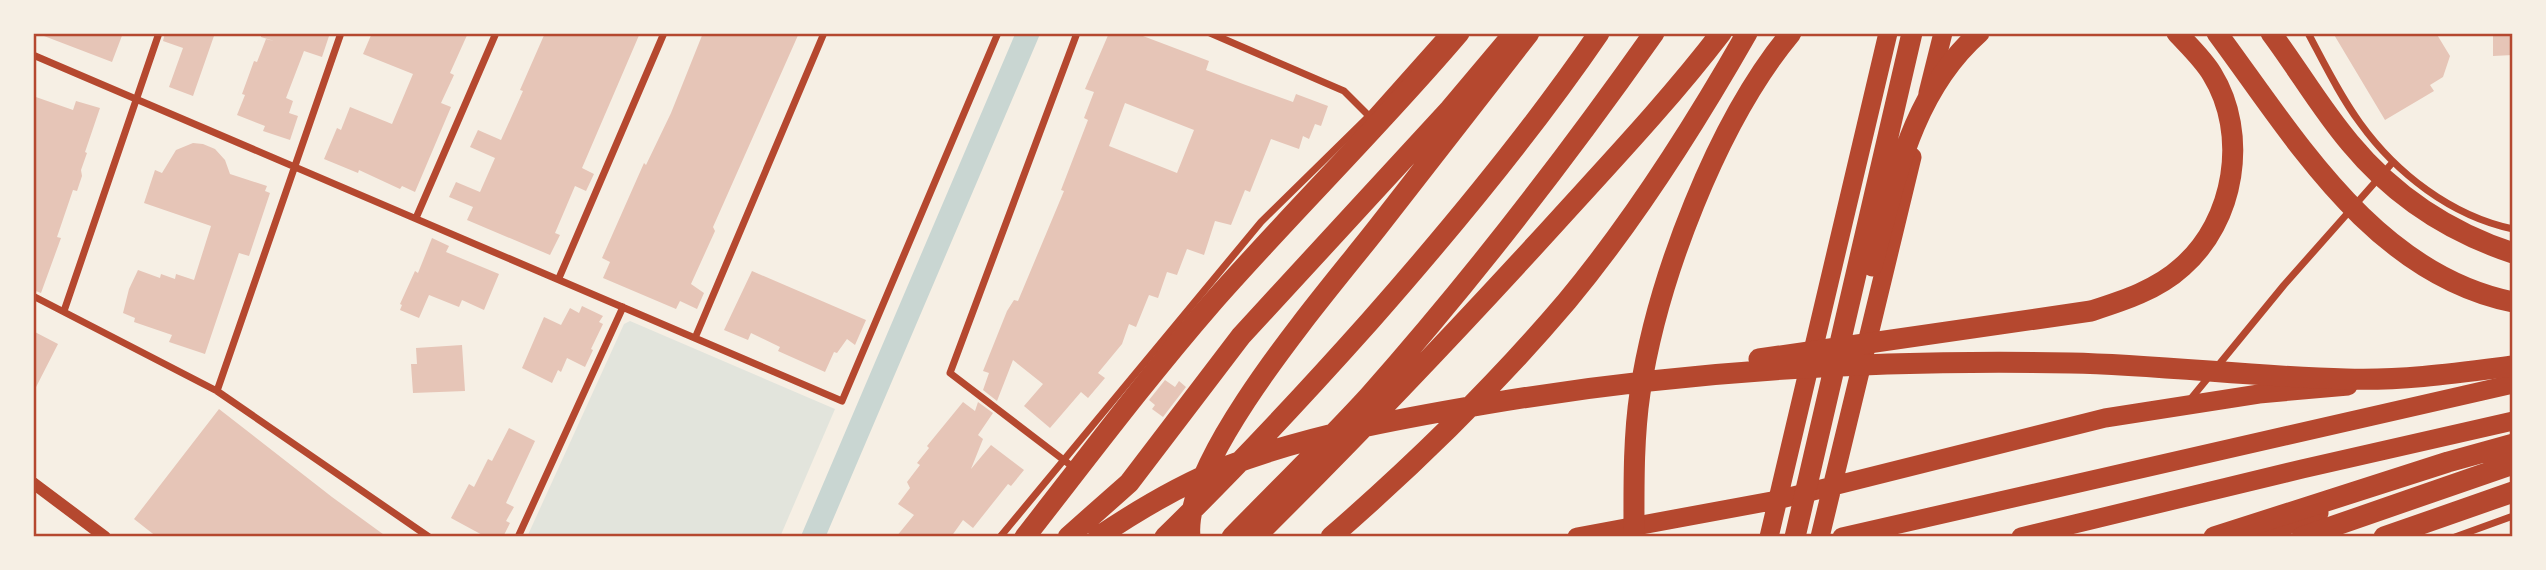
<svg xmlns="http://www.w3.org/2000/svg" width="2546" height="570" font-family="'Zilla Slab',serif">
<style>
.green{fill:#e2e4dc}
.lines{fill:none;stroke-linecap:round;stroke-linejoin:round}
.canal{stroke:#c9d6d2;stroke-width:23}
.building{fill:#e6c5b7;fill-rule:evenodd}
.minor{stroke:#b5482f;stroke-width:7}
.tertiary{stroke:#b5482f;stroke-width:12}
.trunk{stroke:#b5482f;stroke-width:19}
.motorway{stroke:#b5482f;stroke-width:21}
.neatline{fill:none;stroke:#b5482f;stroke-width:2.5}
</style>
<rect width="100%" height="100%" fill="#f6efe4"/>
<path class="green" d="M630,321L835,409L780,537H527L624,324Z"/>
<g class="lines">
<path class="canal" d="M813,537L1028,33"/>
</g>
<path class="building" d="M44,33H123L112,62L44,36Z
M165,33H215L193,96L169,87L183,48L163,41Z
M261,33H330L322,57L304,51L286,98L293,101L289,113L298,116L290,140L263,131L265,126L237,115L245,95L242,94L254,61L257,62L266,39L274,41L261,37Z
M372,33H468L450,73L454,75L441,103L451,107L415,192L402,186L400,189L359,170L358,173L324,159L337,128L341,130L350,107L392,124L413,74L363,54Z
M545,33H640L582,168L594,174L586,191L575,186L555,233L560,235L550,255L467,220L473,207L449,197L456,182L480,192L495,158L470,147L478,130L501,140L523,91L520,90Z
M703,33H799L713,227L715,231L691,284L704,293L697,309L680,301L676,309L603,278L610,262L602,258L644,163L646,165L671,113Z
M1109,33H1135L1209,61L1206,70L1243,84L1293,102L1296,94L1328,106L1321,126L1315,124L1309,139L1303,136L1299,149L1271,139L1250,192L1245,190L1231,225L1215,221L1204,255L1187,249L1177,275L1167,272L1158,298L1149,295L1136,327L1129,324L1122,344L1098,373L1105,378L1088,398L1081,392L1050,428L1024,406L1043,384L1013,360L997,401L983,390L989,373L983,371L1007,311L1014,300L1018,301L1064,191L1061,190L1088,120L1084,118L1094,92L1085,89ZM1125,103L1194,130L1177,173L1109,146Z
M2333,33H2436L2450,56L2443,77L2430,85L2434,91L2385,120Z
M2493,33H2513V55L2493,56Z
M33,96L73,110L76,101L100,108L85,152L87,153L81,170L82,176L77,191L73,190L57,237L61,238L41,293L33,290Z
M193,143L203,144L215,149L225,160L230,174L267,186L265,191L270,193L249,256L239,253L205,354L169,342L172,335L134,322L135,318L123,313L129,289L138,270L160,278L161,274L175,279L176,274L194,280L211,226L144,203L155,170L162,173L176,150Z
M432,238L449,246L446,252L499,274L484,310L462,300L459,307L429,295L419,318L400,310L402,305L400,304L415,271L418,273Z
M752,271L866,320L855,345L847,339L837,353L834,352L825,372L778,351L780,347L751,333L748,340L724,330Z
M582,306L603,316L599,322L603,324L591,349L593,350L585,367L567,358L561,372L558,370L552,383L522,368L544,317L561,325L570,308L579,313Z
M33,331L58,344L33,393Z
M462,345L465,391L413,393L411,364H417L416,348Z
M1165,380L1175,387L1179,381L1186,387L1163,417L1152,409L1155,405L1149,400Z
M963,402L975,411L978,402L993,413L978,435L983,439L971,469L991,445L1024,470L1011,486L1008,484L973,528L963,520L951,537H896L914,515L898,504L910,488L907,482L920,465L917,463L929,448L927,446Z
M219,409L332,497L387,537H157L134,519Z
M509,428L535,441L506,503L514,507L506,521L510,523L503,537H486L451,518L469,484L474,487L488,459L492,461Z"/>
<g class="lines">
<path class="minor" d="M1210,33L1344,91L1369,116
M2308,33C2324,63 2340,96 2360,123C2396,173 2451,216 2513,229
M33,55L842,401L998,33
M416,218L496,33
M559,278L664,33
M33,296L217,391L429,537
M64,311L159,33
M695,338L824,33
M217,391L341,33
M2189,401L2284,285L2393,162
M1069,464L950,373L1077,33
M518,537L623,307
M1000,537L1261,222L1369,116L1443,33
M2455,537L2513,516"/>
<path class="tertiary" d="M33,483L105,537"/>
<path class="trunk" d="M1928,93L1943,33
M1577,537L1777,500L2105,418L2259,394L2348,386
M1769,537L1888,33
M1820,537L1912,157
M1842,537L2513,384
M2021,537L2302,469L2513,421
M2257,537L2319,513"/>
<path class="motorway" d="M2217,33C2295,138 2374,274 2513,302
M2271,33C2298,69 2321,109 2350,143C2393,195 2449,232 2513,253
M1872,266C1895,183 1911,93 1979,33
M1759,359L2091,311C2122,301 2157,290 2182,267C2235,221 2249,134 2212,74C2203,59 2189,46 2177,33
M1025,537C1086,459 1146,379 1211,304C1292,212 1380,126 1459,33
M1068,537L1129,483L1241,336L1450,109L1514,33
M1098,537C1138,510 1180,485 1225,467C1308,435 1398,419 1486,404C1679,371 1875,359 2071,363C2163,365 2255,377 2346,379C2402,381 2458,373 2513,366
M1165,537C1236,468 1304,395 1370,321C1451,229 1530,134 1599,33
M1190,537C1182,458 1329,290 1378,227C1428,162 1479,98 1529,33
M1232,537C1278,490 1325,444 1369,396C1471,281 1565,159 1654,33
M1255,537C1356,437 1454,334 1550,229C1608,165 1668,102 1721,33
M1331,537C1415,464 1495,386 1567,301C1635,219 1694,126 1747,33
M1634,537C1634,490 1633,440 1640,393C1657,280 1717,122 1791,33
M1795,537L1912,33
M2214,537L2448,462L2513,444
M2302,537L2513,464
M2384,537L2513,492"/>
</g>
<rect width="2546" height="570" fill="none" stroke="#f6efe4" stroke-width="70"/>
<rect x="35" y="35" width="2476" height="500" class="neatline"/>
</svg>
